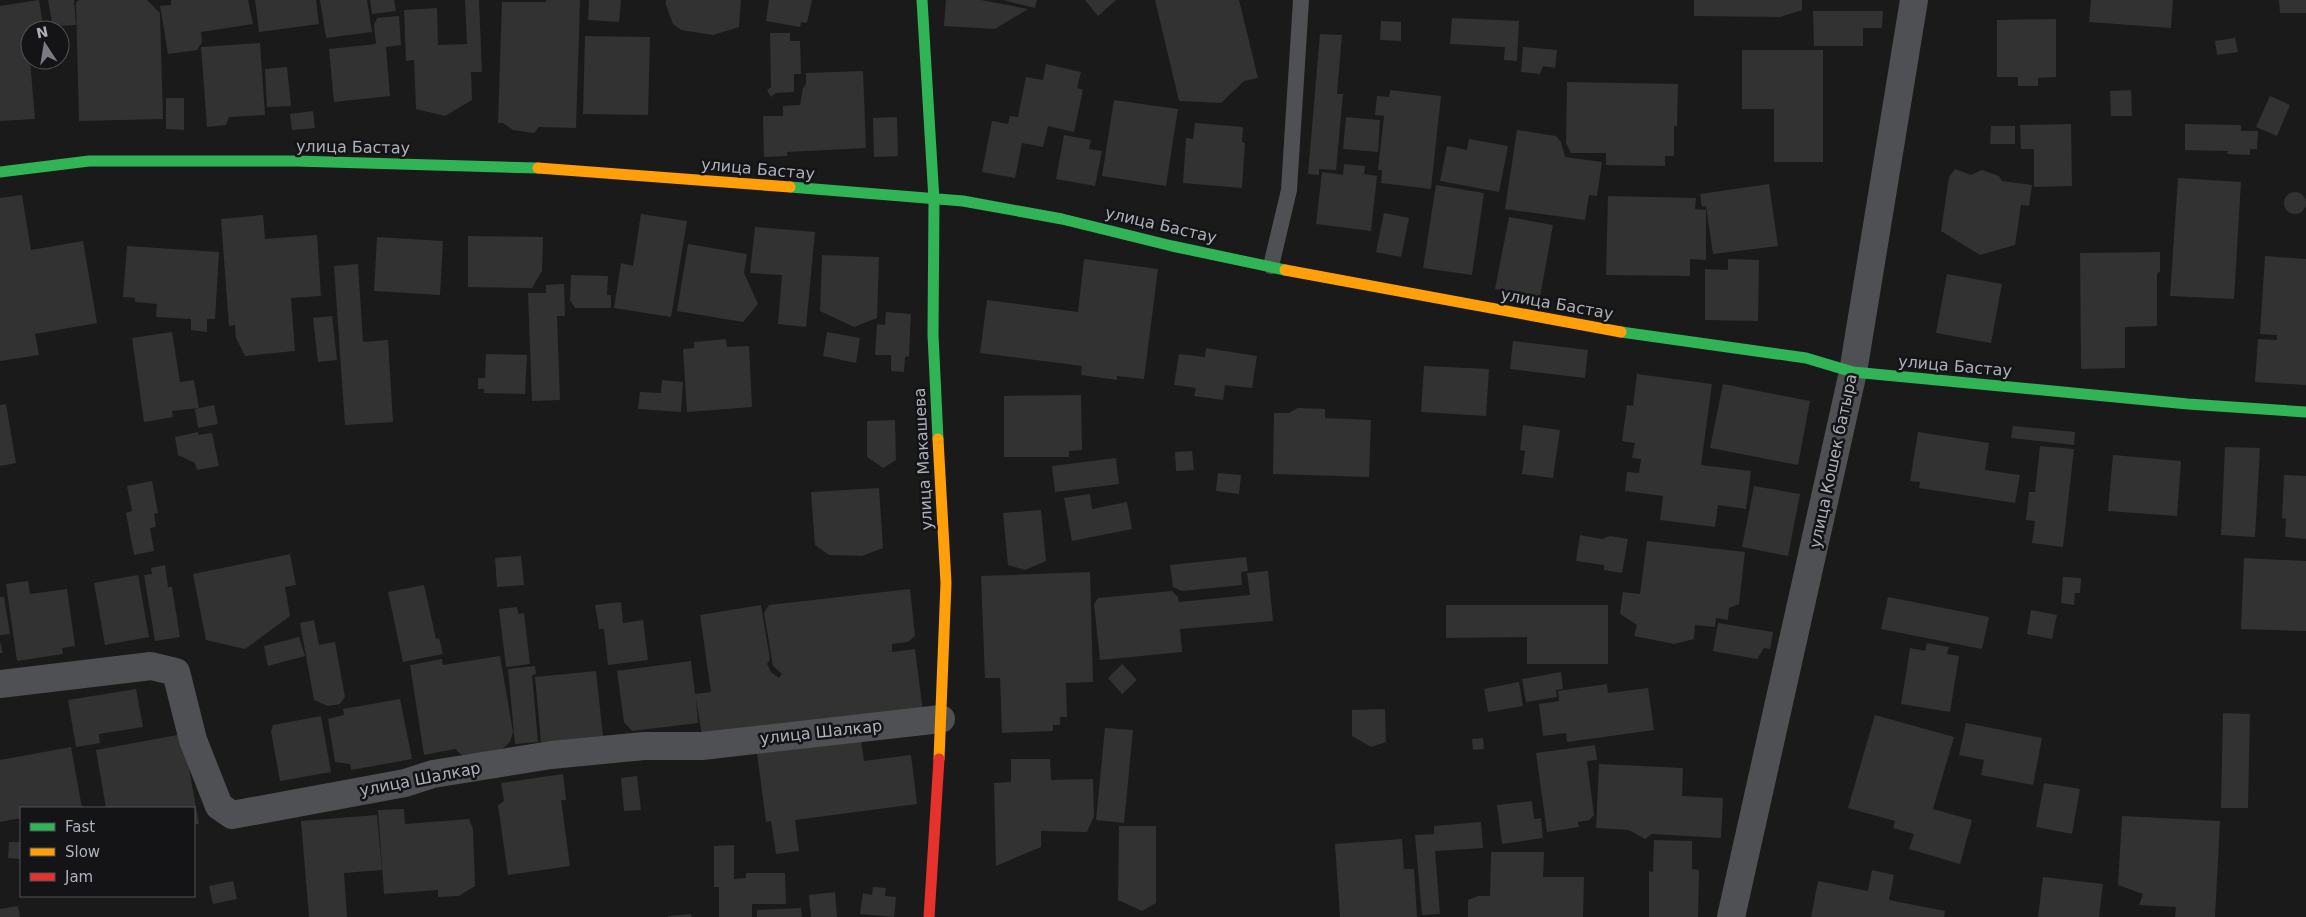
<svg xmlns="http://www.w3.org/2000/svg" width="2306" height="917" font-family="'DejaVu Sans',sans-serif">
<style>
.building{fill:#323233}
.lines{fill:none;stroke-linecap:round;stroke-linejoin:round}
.lane{stroke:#4f5053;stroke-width:16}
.street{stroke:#4f5053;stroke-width:28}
.fast{stroke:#30b455;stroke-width:11}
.slow{stroke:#ff9f0a;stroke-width:11}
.jam{stroke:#e5322d;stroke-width:11}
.labels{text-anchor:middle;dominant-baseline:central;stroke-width:5;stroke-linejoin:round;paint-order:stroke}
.street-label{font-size:16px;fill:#adb1ba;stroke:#141417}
</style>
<rect width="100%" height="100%" fill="#1a1a1b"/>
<path class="building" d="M39,0L43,25L41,30H30V60L35,119L0,121V6Z
M48,0H74L76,25L59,26L52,22Z
M79,0H147L160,13L163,119L79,121L76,2Z
M171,0H248L253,24L201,32L202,42L197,50L168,54L160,6L171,5Z
M255,0H316L319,24L259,32Z
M320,0H367L372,32L326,38Z
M370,0H394L396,11L372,14Z
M465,0H479L482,72H471L472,100L445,116L416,109L414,60L406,61L404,10L437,8L438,45L467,44Z
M546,0H580L576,128L539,127L534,133L513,130L503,123H498L502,2H546Z
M589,0H621L619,22L588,20Z
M666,0H741L739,27L713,35L681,30L673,24L666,5Z
M769,0H812L807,23L801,22L800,27L766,21Z
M946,0H981L1028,9L995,29L944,26Z
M1003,0H1037L1035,8Z
M1085,0H1116L1098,16Z
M1155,0H1239L1258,78L1244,81L1221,103L1179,101Z
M1694,0H1802V10L1780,17L1694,16Z
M2091,0H2173L2171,28L2089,22Z
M2279,0H2306V13H2280Z
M1813,11H1883L1882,28H1863V46H1814Z
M399,16L401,45L386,47L390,96L334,102L329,49L376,44L374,25L377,18Z
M1452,18L1519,21L1517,61L1504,60L1505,47L1450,44Z
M2056,19V77L2038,78V86H2018V77H1997V20Z
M1381,21L1401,22V41L1380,40Z
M770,33H790V41H800L801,74H794V92L776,93L771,97L767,90L771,87Z
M1320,34L1342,35L1337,94H1343L1336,170L1319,169V175L1308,174Z
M585,36L650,37L648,115L583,114Z
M2235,38L2238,52L2217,55L2215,41Z
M260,43L265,115L229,117L226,125L207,127L201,47Z
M1523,47L1557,50L1555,68L1543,66L1540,74L1521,72Z
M1742,50H1823V162H1774V109H1742Z
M1046,64L1081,72L1077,88L1083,90L1074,132L1048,126L1043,147L1022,143L1015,178L982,172L992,121L1008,124L1010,116L1018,117L1026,77L1043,80Z
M287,67L291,106L267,107L265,69Z
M863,71L866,148L787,152V156L764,157L763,116H783V106L800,105L803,88L806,84V73Z
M1567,82L1678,84L1677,126H1674V156H1665V166L1606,165V153H1571L1566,143Z
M1390,90L1441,96L1431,189L1381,183L1382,170H1378L1384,116L1375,115L1377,96L1389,97Z
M2131,90L2132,116H2111L2110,91Z
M2270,96L2290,105L2277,136L2256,127Z
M166,98H184V130L166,129Z
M1114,100L1178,109L1166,186L1102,176Z
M313,111L315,128L292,130L290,114Z
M897,117L898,156L874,157L873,118Z
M1346,117L1380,120L1378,152L1343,149Z
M1195,123L1243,127L1242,142L1245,143L1242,188L1183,183L1186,138L1193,139Z
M2071,124L2072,186L2034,187V149H2021L2020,125Z
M2185,124L2241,125V131H2258L2257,149H2250V155L2227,154L2228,151L2185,150Z
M1991,126H2015V144H1990Z
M1517,130L1556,136L1561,142L1565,157L1602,162L1597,196L1589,195L1585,220L1505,209Z
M1064,135L1091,140L1089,149L1102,151L1095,186L1056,179Z
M1469,139L1508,146L1499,192L1440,181L1447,146L1467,150Z
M1344,164L1365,166L1364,174L1377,176L1371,231L1316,224L1322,172L1343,175Z
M1955,169L1971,175L1982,170L1999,176L2002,181L2032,185L2029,206L2021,205L2015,245L1980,255L1941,231L1949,177Z
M2178,178L2241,182L2234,299L2170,296Z
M1769,184L1778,246L1713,254L1706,206L1702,207L1700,194Z
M1436,185L1484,193L1472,275L1423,268Z
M2284 203a11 11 0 1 1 22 0a11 11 0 1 1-22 0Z
M22,195L31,250L83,241L97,323L35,334L39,355L0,361V198Z
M1608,196L1696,198L1695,209L1706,210V260L1690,259V276L1606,275Z
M1384,213L1409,218L1401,257L1376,252Z
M641,214L687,221L671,317L614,308L621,263L633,266Z
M263,215L265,239L317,235L321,296L291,298L295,351L245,356L236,338L235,325L229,326L221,219Z
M1509,217L1553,225L1540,297L1495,289Z
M755,227L815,232L806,327L778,324L782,275L750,273Z
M468,236L543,237L542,271L532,288L468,287Z
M377,237L443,241L440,295L374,291Z
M688,244L747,254L744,273L758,304L743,322L677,311Z
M127,246L219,252L215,319H207V332L191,330V319L156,317L157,304L135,302V298L123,297Z
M2160,252V271L2157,274V326L2125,327V368L2081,369L2080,253Z
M822,255L879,257L877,318L854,327L820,311Z
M2265,256L2306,259V385L2255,382L2258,339L2277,340V335L2260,334Z
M1084,259L1158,269L1144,379L1117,376V380L1081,375L1082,366L980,353L987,300L1078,312Z
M1728,259L1759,260L1758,321L1705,320V269L1728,270Z
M358,264L363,342L388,340L393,422L345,425L334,266Z
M1947,274L2002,284L1991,343L1936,333Z
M571,275L608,276L607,295H611V308H575L570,300Z
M564,284L565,316H557L560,400L532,401L528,293H546V285Z
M886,312L911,314L909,356L905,357L904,372L891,371V355H875L877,324L885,325Z
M332,316L337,360L318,362L313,318Z
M172,332L180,382L194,380L199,408L172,411L173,417L144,422L132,338Z
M827,332L860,338L856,363L823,356Z
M726,339L727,347L749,346L752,407L687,412L683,349L694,348V342Z
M1513,341L1588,350L1585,378L1510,369Z
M1206,348L1257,356L1252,388L1225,385L1223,400L1194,396L1196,388L1174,385L1179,354L1205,357Z
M486,354L527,355L525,394L484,393V389H478V378H485Z
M1424,366L1489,369L1486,416L1421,412Z
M1637,374L1712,384L1701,465L1751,471L1746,509L1718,505L1715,527L1660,520L1663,496L1625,491L1627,472L1639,473L1641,459L1632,458L1635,443L1622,441L1627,405L1633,406Z
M662,380L683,382L681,412L638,409L640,392L661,393Z
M1723,384L1810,401L1798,465L1710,448Z
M1081,395L1082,450L1069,451V457H1004V396Z
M6,404L16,463L0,466V405Z
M214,405L218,424L198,428L195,409Z
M1298,408L1325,409V418L1371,420L1369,477L1273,474L1274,413H1289Z
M895,420L896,460L883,468L867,457V421Z
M1523,425L1560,430L1553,478L1522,474L1525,451L1520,450Z
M2013,426L2075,432L2074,445L2011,438Z
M198,432V435L212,433L219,466L197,470L195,463L178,455L175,437Z
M1918,432L1989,443L1985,470L2020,475L2015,503L1919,488L1920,482L1910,481Z
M2040,446L2074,449L2063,547L2032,543L2035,521L2026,520L2029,492H2035Z
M2225,447L2260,448L2255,537L2221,535Z
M1192,451L1194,470L1176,471L1175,452Z
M2113,455L2181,461L2177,516L2108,511Z
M1116,458L1119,484L1055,492L1052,466Z
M1218,473L1241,475L1239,494L1216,491Z
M2284,475L2306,476V539L2285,537L2286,519L2282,518Z
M152,481L158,513L154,514L156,527L150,528L154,551L134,555L126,513L132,511L127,486Z
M1754,486L1800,494L1788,556L1742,547Z
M879,488L883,548L862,556L829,555L815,545L811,492Z
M1090,494L1092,509L1127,502L1132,529L1072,541L1064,498Z
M1041,510L1046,561L1025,570L1008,565L1003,513Z
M1580,535L1602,539L1610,536L1628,539L1622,573L1604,570V565L1576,561Z
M1647,541L1745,552L1739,604L1729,608L1728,620L1716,618L1715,627L1695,625L1694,639L1674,644L1634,636L1637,625L1620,614L1623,592L1640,594Z
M290,554L296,585L285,587L290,616L245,649L206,640L193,574Z
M521,556L524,585L497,587L495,558Z
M1246,557L1248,571L1241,572L1242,585L1182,591L1173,587L1170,565Z
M2244,558L2306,561V631L2241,629Z
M165,565L168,587H172L180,637L155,641L144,575L152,574L151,568Z
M1268,571L1273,621L1180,629L1182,652L1100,660L1094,604L1098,598L1172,591L1178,597L1179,602L1250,595L1247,573Z
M1090,572L1093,682L1066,683L1067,717H1060V725H1053V731L1002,733L1000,678H985L981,576Z
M138,575L149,637L105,645L94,583Z
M2063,577L2081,578L2080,593H2075L2074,605L2061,603Z
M28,581L30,594L67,589L75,646L62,648L63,654L17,661L6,584Z
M424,585L436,639L439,638L443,654L403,662L388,592Z
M910,589L915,636L908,642L892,644V652L915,649L923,712L702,736L696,699L698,723L632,731L624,722L617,671L691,661L695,694L711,692L700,615L761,605L770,659L767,664L771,672L779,678L782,674L773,666L764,613L769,605Z
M0,597H4L10,634L0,635Z
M1888,597L1989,617L1982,649L1881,629Z
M621,602L623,623L643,620L648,660L608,665L604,629H599L595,605Z
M1446,605H1608V664H1527V637L1446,638Z
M517,607L518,614L524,613L530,664L506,667L499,609Z
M2031,610L2057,615L2052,639L2027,634Z
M314,620L319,645L335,642L345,697L340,704L328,706L314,700L300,623Z
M1718,623L1773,632L1770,649L1764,648L1757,659L1713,651Z
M299,637L305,656L268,666L264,646Z
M0,641L3,653H0Z
M1927,643L1949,647L1947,654L1959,656L1950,712L1901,704L1910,648L1925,651Z
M500,656L513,732L510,742L500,751L462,755L455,749L424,755L410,665L442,659L443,665Z
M1122,664L1137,680L1122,694L1108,678Z
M535,666L536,674L532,675L538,742L515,744L508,669Z
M596,671L603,736L541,742L535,677Z
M1561,672L1563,689L1556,690L1557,697L1526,702L1522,679Z
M1519,682L1523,706L1488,712L1484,689Z
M1607,684L1608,693L1648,688L1654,730L1567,742L1566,733L1543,736L1539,704L1559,701L1558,691Z
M136,689L143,727L99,734L100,743L76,747L68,700Z
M400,699L412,759L351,770L350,764L335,762L328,719L344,715L343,709Z
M1385,709L1386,742L1371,747L1352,736V710Z
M2223,713L2250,714L2248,808H2221Z
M1875,715L1954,737L1933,809L1972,820L1960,864L1909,849L1914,834L1893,828L1895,821L1848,808Z
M321,716L331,772L280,781L271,731L273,725Z
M1966,723L2042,738L2033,785L1981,775L1984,760L1959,755Z
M1105,728L1133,730L1124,823L1096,820Z
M183,734L199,824H194V808H106L96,750Z
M1483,738L1484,749L1473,750L1472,739Z
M861,740L864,761L911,755L917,804L795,820L799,851L776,854L771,821L766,822L757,753Z
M1595,745L1597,760L1587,761L1594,815L1589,820L1578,822L1579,827L1547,832L1536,753Z
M71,747L82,808H21V818L0,822V760Z
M1011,759H1050L1051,780L1093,779L1094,816L1087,832L1041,831V847L996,866L994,783L1011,782Z
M1599,764L1683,768L1682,796L1723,798L1721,838L1652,834L1645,839L1629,830L1596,828Z
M563,774L566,800H561L570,866L508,875L498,805L504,801L501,783Z
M637,776L641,810L624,811L621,778Z
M2044,783L2080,789L2072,834L2036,827Z
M1532,801L1534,819L1541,818L1543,838L1502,844L1497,805Z
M404,809L405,824L469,819L473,829L475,886L459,896L438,897V890L384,894L378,810Z
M377,815L382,870L344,873L347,917H309L301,821Z
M2122,816L2220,821L2215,917H2175L2176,907L2139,905L2143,894L2118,885Z
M1481,822L1483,848L1435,851L1440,914L1422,915L1415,835L1434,834V826Z
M1119,826H1156V903L1142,911L1118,900Z
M1402,839L1404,869H1414L1417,917H1340L1335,844Z
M1654,840L1692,841V869L1699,870L1698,917H1649V871L1653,872Z
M9,842H21V859L8,858Z
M734,845V879L746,878V873H785L786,904H752V917H719V887H714V846Z
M1491,852H1544L1543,877H1584L1583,917H1468V900L1478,896H1490Z
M1872,870L1894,875L1889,900L1945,911L1944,917H1811L1818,881L1868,891Z
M2043,877L2103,884L2099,917H2038Z
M233,881L237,899L213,904L209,886Z
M873,887L886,888L885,896L896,897L894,917L860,914L863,893L872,895Z
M835,892L837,917H811L809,895Z
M18,906L20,917H0V909Z
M801,908L802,917H757V910Z
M691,914L692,917H668V916Z"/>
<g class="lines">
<path class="lane" d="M1271,266L1289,190L1301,0"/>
<path class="street" d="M0,684L151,666L176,672L193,740L219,806L232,815L405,783L433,774L551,755L644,746H702L941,719
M1731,917L1853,372L1914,0"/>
<path class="fast" d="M922,0L934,200L933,335L938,439
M0,172L89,161H296L538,168
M790,187L963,201L1062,219L1172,246L1285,270
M1621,332L1806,358L1853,372L2188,404L2306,412"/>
<path class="slow" d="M538,168L790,187
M1285,270L1621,332
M938,439L946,583L939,759"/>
<path class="jam" d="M929,917L939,759"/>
</g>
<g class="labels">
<g class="street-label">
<text transform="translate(353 147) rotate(1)">улица Бастау</text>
<text transform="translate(758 169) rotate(5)">улица Бастау</text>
<text transform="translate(1161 225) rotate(13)">улица Бастау</text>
<text transform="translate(1557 304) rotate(10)">улица Бастау</text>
<text transform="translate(1955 366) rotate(5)">улица Бастау</text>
<text transform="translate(923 459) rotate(-93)">улица Макашева</text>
<text transform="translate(1833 461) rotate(-78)">улица Кошек батыра</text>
<text transform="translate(821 732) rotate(-6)">улица Шалкар</text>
<text transform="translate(420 779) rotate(-11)">улица Шалкар</text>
</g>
</g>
<rect x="20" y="807" width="175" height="90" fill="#141417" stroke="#515358"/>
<rect x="30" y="823" width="25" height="8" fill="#30b455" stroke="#515358"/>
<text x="65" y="832" font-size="15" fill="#adb1ba">Fast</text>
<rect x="30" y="848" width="25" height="8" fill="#ff9f0a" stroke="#515358"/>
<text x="65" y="857" font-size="15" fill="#adb1ba">Slow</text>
<rect x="30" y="873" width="25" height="8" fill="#e5322d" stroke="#515358"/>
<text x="65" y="882" font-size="15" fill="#adb1ba">Jam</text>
<g transform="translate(45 45) rotate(348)"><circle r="24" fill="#141417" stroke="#515358"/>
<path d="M0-4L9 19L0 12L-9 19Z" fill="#7a7c82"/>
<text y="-8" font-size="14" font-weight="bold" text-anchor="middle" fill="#adb1ba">N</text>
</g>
</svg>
